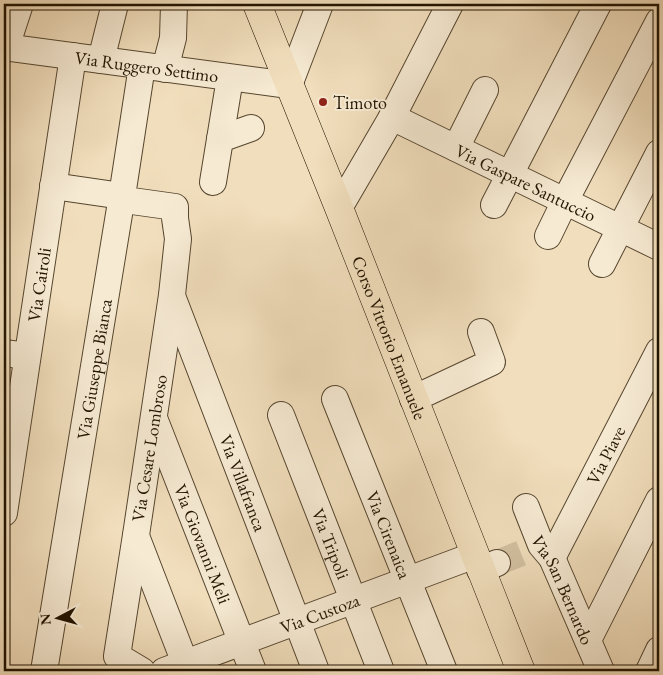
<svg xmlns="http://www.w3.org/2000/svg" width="663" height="675" font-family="'EB Garamond',serif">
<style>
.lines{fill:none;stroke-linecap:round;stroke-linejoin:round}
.minor-tunnel{stroke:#d2c0a0;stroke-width:26;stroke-dasharray:26 13;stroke-linecap:butt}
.minor-casing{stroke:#56462f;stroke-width:28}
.major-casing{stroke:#221400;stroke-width:29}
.minor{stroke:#f6ead3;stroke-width:26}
.major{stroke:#f1debc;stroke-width:28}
.poi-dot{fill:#8f2418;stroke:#f6ead3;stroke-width:2}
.labels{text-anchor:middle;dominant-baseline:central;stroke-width:4;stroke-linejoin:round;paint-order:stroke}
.street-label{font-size:18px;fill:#221400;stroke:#f6ead3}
.poi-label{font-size:18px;fill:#221400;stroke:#f6ead3;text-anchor:start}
</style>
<rect width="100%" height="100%" fill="#f1debc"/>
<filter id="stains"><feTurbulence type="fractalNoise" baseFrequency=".004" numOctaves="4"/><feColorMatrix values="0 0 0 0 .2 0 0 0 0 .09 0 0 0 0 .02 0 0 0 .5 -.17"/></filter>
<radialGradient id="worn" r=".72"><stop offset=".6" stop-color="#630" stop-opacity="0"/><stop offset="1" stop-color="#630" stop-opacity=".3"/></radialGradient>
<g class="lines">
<path class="minor-tunnel" d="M497,563L529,550"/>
<g class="minor-casing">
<g id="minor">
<path id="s1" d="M4,47L289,85L320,4"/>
<path d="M6,47L20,4"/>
<path d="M101,60L115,4"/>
<path d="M165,69L173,38L174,4"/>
<path id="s2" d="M392,117L659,247"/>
<path d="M220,139L251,128"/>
<path d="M456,148L485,90"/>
<path d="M213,182L230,78"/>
<path d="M53,186L122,196L132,201L175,207V218L178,239L172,295L136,535L117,656L142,671"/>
<path d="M494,205L598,4"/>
<path d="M339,208L392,117L450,4"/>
<path d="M548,236L565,201L659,21"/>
<path d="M602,264L659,153"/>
<path id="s3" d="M172,296L316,671"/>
<path d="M4,353L27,356"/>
<path id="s4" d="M335,399L444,671"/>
<path d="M413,399L492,362L481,332"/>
<path id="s5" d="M281,415L381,671"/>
<path id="s6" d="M154,418L253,671"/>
<path id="s7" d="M526,507L541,545L552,558L601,671"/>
<path id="s8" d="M4,513L73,56"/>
<path d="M136,536L185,663"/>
<path id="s9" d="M552,558L659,351"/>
<path d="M480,570L497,563"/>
<path d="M588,640L659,500"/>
<path id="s10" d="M44,671L122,196L142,66"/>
<path id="s11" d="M164,671L475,555"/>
<path d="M649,671L659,650"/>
</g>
</g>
<g class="major-casing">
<g id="major">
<path id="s12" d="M257,4L339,208L521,671"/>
</g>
</g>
<use href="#minor" class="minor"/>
<use href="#major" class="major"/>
</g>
<circle class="poi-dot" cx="323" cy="102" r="5"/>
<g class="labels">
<g class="street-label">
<text stroke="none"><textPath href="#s1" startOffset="144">Via Ruggero Settimo</textPath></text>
<text stroke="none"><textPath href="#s2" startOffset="149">Via Gaspare Santuccio</textPath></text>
<text stroke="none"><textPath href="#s8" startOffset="231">Via Cairoli</textPath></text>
<text stroke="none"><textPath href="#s12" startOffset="359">Corso Vittorio Emanuele</textPath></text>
<text stroke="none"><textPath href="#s10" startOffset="306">Via Giuseppe Bianca</textPath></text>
<text transform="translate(149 448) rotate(-81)">Via Cesare Lombroso</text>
<text stroke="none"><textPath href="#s9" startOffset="116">Via Piave</textPath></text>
<text stroke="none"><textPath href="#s3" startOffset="200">Via Villafranca</textPath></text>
<text stroke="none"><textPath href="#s4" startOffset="146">Via Cirenaica</textPath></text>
<text stroke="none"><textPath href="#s5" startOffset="138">Via Tripoli</textPath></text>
<text stroke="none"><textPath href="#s6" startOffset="135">Via Giovanni Meli</textPath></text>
<text stroke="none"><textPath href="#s7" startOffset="91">Via San Bernardo</textPath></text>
<text stroke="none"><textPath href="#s11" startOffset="166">Via Custoza</textPath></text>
</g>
<g class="poi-label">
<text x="333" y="102">Timoto</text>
</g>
</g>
<rect width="663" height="675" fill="none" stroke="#f1debc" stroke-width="20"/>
<rect x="5" y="5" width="653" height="665" fill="none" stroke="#221400" stroke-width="2.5"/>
<rect x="10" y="10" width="643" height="655" fill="none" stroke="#221400"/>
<g transform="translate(58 618) rotate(264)" stroke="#f6ead3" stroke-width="4" paint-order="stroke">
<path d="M0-4L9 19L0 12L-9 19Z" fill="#221400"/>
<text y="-8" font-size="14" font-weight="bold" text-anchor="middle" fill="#221400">N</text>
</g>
<rect width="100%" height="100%" filter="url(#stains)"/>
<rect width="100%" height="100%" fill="url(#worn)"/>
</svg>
